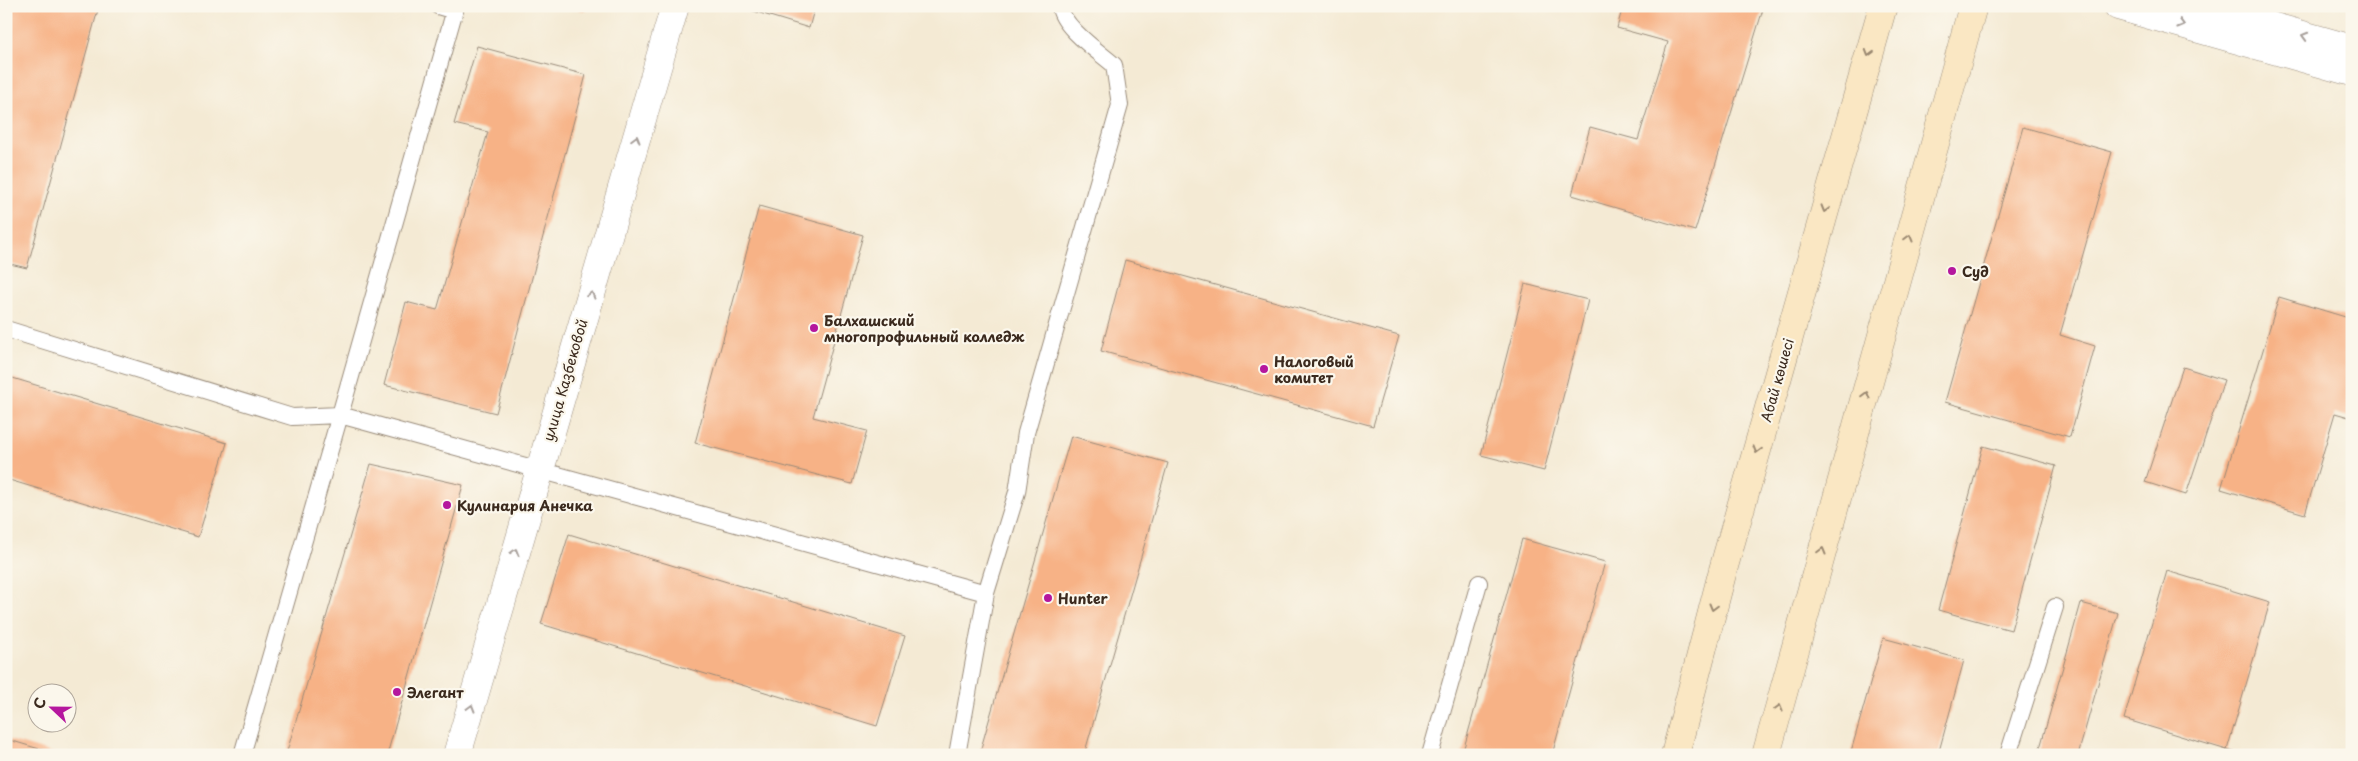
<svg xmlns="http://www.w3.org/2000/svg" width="2358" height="761" font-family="'Playpen Sans',sans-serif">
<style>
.building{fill:#f7b286}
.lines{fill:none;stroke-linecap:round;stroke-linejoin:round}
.service-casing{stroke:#988a79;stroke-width:18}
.tertiary-casing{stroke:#988a79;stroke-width:29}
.secondary-casing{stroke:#988a79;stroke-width:29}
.service{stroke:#fff;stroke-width:16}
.tertiary{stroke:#fff;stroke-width:28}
.secondary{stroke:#fae7c3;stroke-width:28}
.oneway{stroke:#a79f9a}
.oneway2{stroke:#9a8870}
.poi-dot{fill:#b5179e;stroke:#fbf7ec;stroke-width:2}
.labels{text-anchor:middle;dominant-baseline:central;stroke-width:4.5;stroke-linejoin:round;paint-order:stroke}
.poi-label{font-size:14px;font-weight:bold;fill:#3b2a1e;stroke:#fbf7ec;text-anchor:start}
.street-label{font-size:14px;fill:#3b2a1e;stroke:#fbf7ec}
</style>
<rect width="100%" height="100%" fill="#fbf7ec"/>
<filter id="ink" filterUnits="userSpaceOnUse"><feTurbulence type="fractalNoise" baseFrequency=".02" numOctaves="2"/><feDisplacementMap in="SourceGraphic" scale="10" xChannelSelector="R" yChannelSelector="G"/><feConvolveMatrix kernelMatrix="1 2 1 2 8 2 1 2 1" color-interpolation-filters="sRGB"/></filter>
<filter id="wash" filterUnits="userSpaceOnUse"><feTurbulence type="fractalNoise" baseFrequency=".0096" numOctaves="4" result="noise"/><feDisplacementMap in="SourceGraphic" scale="20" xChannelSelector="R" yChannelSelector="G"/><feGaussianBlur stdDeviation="1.12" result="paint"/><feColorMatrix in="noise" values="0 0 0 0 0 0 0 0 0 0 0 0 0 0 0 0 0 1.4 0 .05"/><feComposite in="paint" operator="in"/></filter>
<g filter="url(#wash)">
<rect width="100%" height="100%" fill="#f4ead4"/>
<g id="blocks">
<path class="building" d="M6,6H99L27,268L6,263Z
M568,6H587L585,11Z
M737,6H815L809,28Z
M1623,6H1764L1695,231L1572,195L1590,127L1638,140L1668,42L1617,28Z
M477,46L586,75L496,413L384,385L406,302L437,310L488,132L454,124Z
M2023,127L2112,152L2060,335L2095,346L2070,437L1945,402Z
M759,206L863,235L813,417L867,431L852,484L695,443Z
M1125,260L1399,336L1373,426L1101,351Z
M1525,284L1588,300L1544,471L1481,455Z
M2279,297L2352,319V418L2335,413L2305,514L2221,489Z
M2183,367L2224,380L2186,495L2145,482Z
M6,376L227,443L198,537L6,479Z
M1071,436L1168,463L1084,755H979Z
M1983,446L2056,466L2011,630L1938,610Z
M371,464L463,485L387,755H286Z
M569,534L905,636L877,726L541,624Z
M1522,539L1605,562L1552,755H1462Z
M2167,571L2270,602L2227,750L2244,755H2225L2227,750L2124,719Z
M2081,603L2118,613L2078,755H2038Z
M1883,638L1964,660L1938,755H1850Z
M6,739L56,754V755H6Z"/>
</g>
</g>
<g filter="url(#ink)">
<use href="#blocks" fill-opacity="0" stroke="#988a79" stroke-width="1"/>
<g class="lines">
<g class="service-casing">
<path id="service" d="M438,6L455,11
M6,329L292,417L340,415L456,6
M242,755L340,415L986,593
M957,755L986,593L1017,492L1026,433L1120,105L1114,65C1099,52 1061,26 1060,6
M1430,755L1479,583
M2008,755L2055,607"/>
</g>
<g class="tertiary-casing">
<path id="tertiary" d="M2118,6L2352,72
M2200,6L2352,49
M457,755L675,6"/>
</g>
<g class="secondary-casing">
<path id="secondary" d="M1675,755L1723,570L1883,6
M1766,755L1973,6"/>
</g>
<use href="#service" class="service"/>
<use href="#tertiary" class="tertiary"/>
<use href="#secondary" class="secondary"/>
</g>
<defs><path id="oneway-chevron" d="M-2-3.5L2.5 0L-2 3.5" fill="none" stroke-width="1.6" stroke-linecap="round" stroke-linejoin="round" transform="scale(1.25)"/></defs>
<g class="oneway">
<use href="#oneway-chevron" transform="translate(2181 24) rotate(16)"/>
<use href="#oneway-chevron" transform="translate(2305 36) rotate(-164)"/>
<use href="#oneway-chevron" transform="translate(636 139) rotate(-74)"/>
<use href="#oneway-chevron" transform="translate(591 295) rotate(-74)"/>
<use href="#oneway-chevron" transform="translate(515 552) rotate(-74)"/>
<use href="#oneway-chevron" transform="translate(471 708) rotate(-74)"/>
</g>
<g class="oneway2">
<use href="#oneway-chevron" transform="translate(1869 53) rotate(106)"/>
<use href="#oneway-chevron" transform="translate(1825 209) rotate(106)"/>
<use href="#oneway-chevron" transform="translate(1909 238) rotate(-75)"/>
<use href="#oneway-chevron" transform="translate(1866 395) rotate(-75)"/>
<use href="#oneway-chevron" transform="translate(1757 450) rotate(106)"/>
<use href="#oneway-chevron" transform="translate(1822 551) rotate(-75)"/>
<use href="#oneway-chevron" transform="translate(1713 607) rotate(105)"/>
<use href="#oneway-chevron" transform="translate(1779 708) rotate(-75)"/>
</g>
</g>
<g class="poi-dot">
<circle cx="1952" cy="271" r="5"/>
<circle cx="814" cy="328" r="5"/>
<circle cx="1264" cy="369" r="5"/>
<circle cx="447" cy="505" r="5"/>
<circle cx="1048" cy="598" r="5"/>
<circle cx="397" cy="692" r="5"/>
</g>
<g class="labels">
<g class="poi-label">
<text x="1962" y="271">Суд</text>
<text x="824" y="320">Балхашский<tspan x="824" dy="16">многопрофильный колледж</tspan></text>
<text x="1274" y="361">Налоговый<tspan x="1274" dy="16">комитет</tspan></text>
<text x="457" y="505">Кулинария Анечка</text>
<text x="1058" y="598">Hunter</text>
<text x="407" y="692">Элегант</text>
</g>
<g class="street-label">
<text transform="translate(565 380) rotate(-74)">улица Казбековой</text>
<text transform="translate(1777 380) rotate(-74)">Абай көшесі</text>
</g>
</g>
<rect width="2358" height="761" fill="none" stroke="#fbf7ec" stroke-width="25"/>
<g transform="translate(52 708) rotate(292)"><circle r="24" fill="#fbf7ec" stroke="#aea59a"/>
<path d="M0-4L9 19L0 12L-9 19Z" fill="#b5179e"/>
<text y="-8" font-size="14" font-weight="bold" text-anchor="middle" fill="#3b2a1e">С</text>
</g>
</svg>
